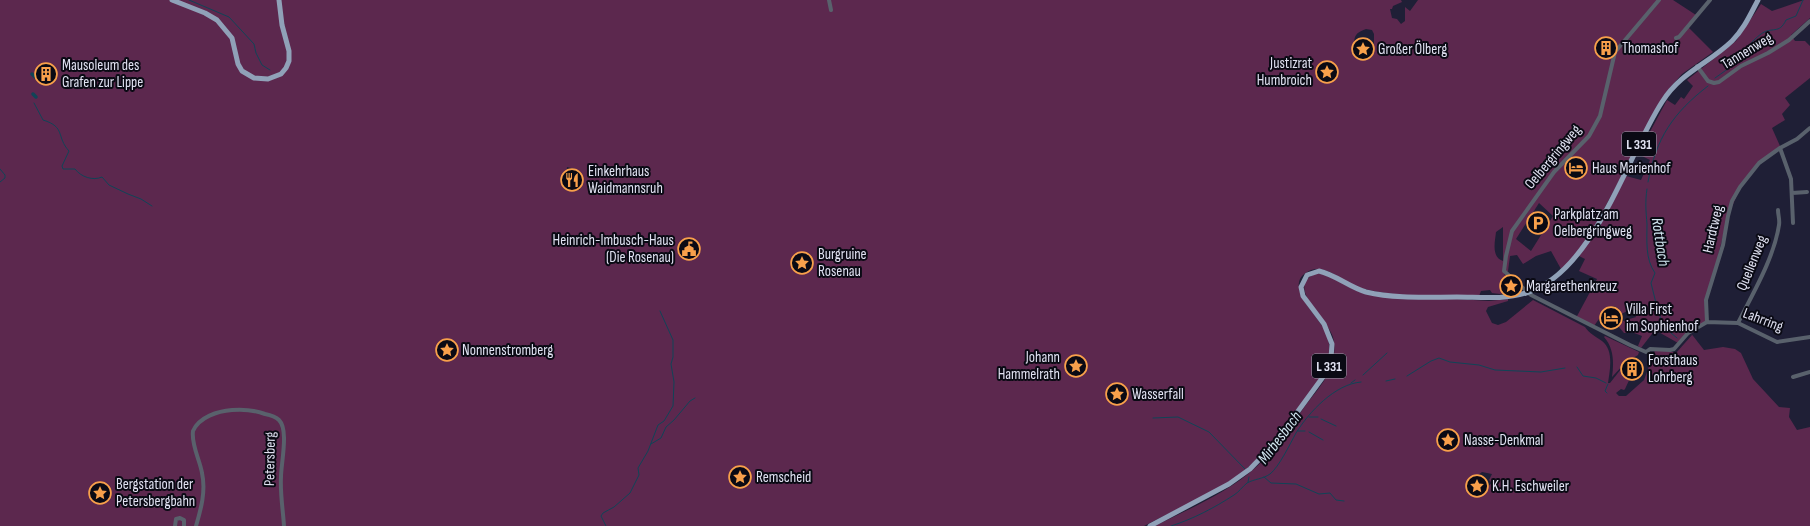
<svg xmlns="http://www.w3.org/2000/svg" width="1810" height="526" font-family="'Sofia Sans Condensed',sans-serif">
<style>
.green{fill:#5c284e;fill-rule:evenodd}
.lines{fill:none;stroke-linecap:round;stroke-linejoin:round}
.stream{stroke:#104457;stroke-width:1}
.canal{stroke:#104457;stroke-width:3.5}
.minor{stroke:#59616c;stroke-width:4}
.major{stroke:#90a1b8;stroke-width:5}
.labels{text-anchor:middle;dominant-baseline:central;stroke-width:4;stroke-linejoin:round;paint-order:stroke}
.shield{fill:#0a0a14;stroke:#a0a1af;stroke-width:1}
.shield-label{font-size:14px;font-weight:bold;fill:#e1e2f2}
.poi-label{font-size:15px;fill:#e1e2f2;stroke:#0a0a14;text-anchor:start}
.street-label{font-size:15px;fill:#e1e2f2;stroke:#0a0a14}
.water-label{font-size:16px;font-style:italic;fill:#d2e7f1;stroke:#0a0a14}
</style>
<rect width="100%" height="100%" fill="#1f1f36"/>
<path class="green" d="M0,0H1401L1402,2L1393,6L1392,9H1390L1392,18L1397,19L1401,24L1405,21V7L1410,11L1418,0H1658L1646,17L1661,0H1673L1696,15L1687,26L1713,52L1682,74L1668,90L1591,233L1577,254L1561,269L1551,251L1536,256L1523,264L1517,255L1510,256L1508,271L1504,274L1518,287V291L1500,294L1492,293L1490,290L1481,291L1479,296C1439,295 1396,299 1358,287C1343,282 1325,263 1309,271C1280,285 1321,318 1327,334C1331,346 1329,360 1324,372C1317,385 1306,397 1297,409C1283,428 1269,449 1251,465C1225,489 1176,509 1144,526H0ZM1366,29L1372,30L1374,34V44L1366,45L1364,52L1366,56L1362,60L1358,59L1361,53L1360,48H1354C1354,36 1355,33 1366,29ZM567,167L575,169L576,174L581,178L580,190L565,188ZM1539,203L1553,216L1531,251L1516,239ZM1503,227V261C1491,257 1495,242 1496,232Z
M1804,0H1810V18L1791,35L1795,41H1805L1810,46V78L1785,98L1790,105L1782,114L1785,120L1772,128L1780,146L1758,163L1740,188L1728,216L1707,300V321L1678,343L1655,330L1641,348L1638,346L1642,336L1629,331L1627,333H1624L1619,327L1620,322L1636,317L1632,308L1620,315L1619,309L1614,306L1606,309L1594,326L1576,318L1597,279L1579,271L1585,259L1579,256L1594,235L1626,176L1641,180L1650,160L1638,154L1667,100L1675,105L1681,97L1684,99L1693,86L1687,80L1736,41L1761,4L1772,11Z
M1317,273C1333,275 1347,288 1363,293L1489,301L1508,299V301L1488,307L1486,311L1492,323L1498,325L1506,322L1533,300L1585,327C1590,334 1595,336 1602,341C1614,350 1610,370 1608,383H1610L1621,369L1625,371L1627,367L1634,362L1627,367V372L1630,375L1632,374L1625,389L1624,390L1621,389L1616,393L1619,396H1626L1644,380L1655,350L1670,351L1676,353L1692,335L1690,332L1704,350L1723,347L1735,349L1741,353L1753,379L1779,407L1790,408L1789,417L1797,430L1810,427V526H1155C1189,509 1227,493 1255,468C1274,451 1288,429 1303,409C1311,397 1323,385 1329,372C1334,361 1336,349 1333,337C1327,318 1283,286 1317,273ZM1482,472L1492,474L1489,480L1492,483L1487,487L1484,486L1481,488L1473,482V479Z
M1605,336L1639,352L1638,355L1626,362L1612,377C1614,363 1614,348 1604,337Z"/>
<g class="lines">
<path class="stream" d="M189,0L229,17L254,44L256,53L262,65L270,70
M1715,78C1722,73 1730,68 1735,62C1744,53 1751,41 1761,34C1772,26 1779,35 1786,20L1796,16L1803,0
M34,103L43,120C66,127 56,137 69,151L62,166L63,169H75C81,177 93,181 102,177L109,185L128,194L141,199L152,206
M0,169L5,175V178L0,182
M1648,182C1656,138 1673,113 1708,86
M1647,189C1645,202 1646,212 1647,224C1647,240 1645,259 1655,273L1651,283L1658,311L1664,327L1677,338
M1577,367L1583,376L1596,378L1606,383
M1363,375L1387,353
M1407,376L1431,361L1439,358L1450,362L1479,365L1495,370L1541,372L1565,368
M1386,381L1395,379
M1351,383L1355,380
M1607,393L1605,391L1608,384
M1309,417H1318
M1153,418L1178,417L1209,432L1245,469
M1321,419L1336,426
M1298,431H1305
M1309,432L1323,440
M651,444L661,438L666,427L674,420L690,401L695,398
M1264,477L1271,483L1296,484L1319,494L1330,493L1336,500L1344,501
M1248,482L1249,477
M606,526L601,516L603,513L614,507L630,493L639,475L638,468L648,451L658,425L664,421L673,406L674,382L671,364L673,357V340L660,311
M1171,526C1193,519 1214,508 1234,495C1239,492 1242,487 1247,483C1254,479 1263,479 1270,474C1279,467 1290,444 1296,433C1309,412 1335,384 1361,382"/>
<path class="canal" d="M32,74L35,77
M33,94L36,97"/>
<path class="minor" d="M829,0L831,10
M1659,0L1615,52L1600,116L1589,136L1554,172L1512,231L1506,256L1504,271L1531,295L1630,345L1646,352L1650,349L1670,350L1674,349L1688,333L1707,322L1738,323L1777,342L1810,337
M1676,38L1679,37L1710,0
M1697,66L1708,81L1714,83L1719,82L1741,66L1768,53L1789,40L1810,21
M1780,148L1791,179L1793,223
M1792,193L1807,192
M1707,322L1706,300L1723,245L1728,216L1732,201L1740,187L1759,163L1780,148L1797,139L1810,128
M1738,323C1753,293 1774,258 1779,225C1780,220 1778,215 1778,210
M1793,377L1810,372
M175,526L176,519L180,518L184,520V526
M196,526C201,509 206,491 202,473C200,460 191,445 193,431C199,417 218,411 232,410C243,409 254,410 265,414C270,415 275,416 279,420C289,430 281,463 281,477C280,493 283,510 284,526"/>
<path class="major" d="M172,0L205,13L217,20L232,38L238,64L242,71L254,78L268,79L281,74L286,68L289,61V51L282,25L279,0
M1150,526L1229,484L1250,469L1274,444L1323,377L1331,358L1332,344L1324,324L1303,296L1301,287L1307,275L1319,271C1336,275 1349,287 1366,292C1395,299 1427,297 1457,297C1479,297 1504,300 1526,293C1594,272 1626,158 1662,102C1681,72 1708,64 1732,41C1744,29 1750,15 1758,0"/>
</g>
<defs>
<g id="building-ring" transform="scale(1.15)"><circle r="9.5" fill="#0a0a14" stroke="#f8a04b" stroke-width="1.5"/><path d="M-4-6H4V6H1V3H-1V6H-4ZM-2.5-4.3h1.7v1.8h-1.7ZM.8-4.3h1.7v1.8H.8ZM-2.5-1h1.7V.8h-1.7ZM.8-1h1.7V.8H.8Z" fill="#f8a04b"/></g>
<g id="sight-ring" transform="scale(1.15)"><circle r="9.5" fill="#0a0a14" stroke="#f8a04b" stroke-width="1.5"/><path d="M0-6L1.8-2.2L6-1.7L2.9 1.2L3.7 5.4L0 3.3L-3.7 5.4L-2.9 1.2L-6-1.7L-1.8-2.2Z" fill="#f8a04b"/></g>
<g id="hotel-ring" transform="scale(1.15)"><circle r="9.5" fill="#0a0a14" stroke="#f8a04b" stroke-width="1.5"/><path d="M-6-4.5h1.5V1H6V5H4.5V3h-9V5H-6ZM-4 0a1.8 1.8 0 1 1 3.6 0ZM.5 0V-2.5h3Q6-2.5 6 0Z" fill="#f8a04b"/></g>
<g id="restaurant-ring" transform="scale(1.15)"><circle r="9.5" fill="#0a0a14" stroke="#f8a04b" stroke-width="1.5"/><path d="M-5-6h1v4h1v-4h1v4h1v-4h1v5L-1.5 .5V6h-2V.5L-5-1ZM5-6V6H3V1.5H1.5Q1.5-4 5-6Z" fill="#f8a04b"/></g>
<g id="parking-ring" transform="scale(1.15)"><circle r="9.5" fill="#0a0a14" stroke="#f8a04b" stroke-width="1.5"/><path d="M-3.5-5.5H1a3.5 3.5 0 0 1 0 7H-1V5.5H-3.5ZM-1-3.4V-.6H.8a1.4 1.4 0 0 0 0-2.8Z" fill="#f8a04b"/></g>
<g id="civic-ring" transform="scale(1.15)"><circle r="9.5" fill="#0a0a14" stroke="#f8a04b" stroke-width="1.5"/><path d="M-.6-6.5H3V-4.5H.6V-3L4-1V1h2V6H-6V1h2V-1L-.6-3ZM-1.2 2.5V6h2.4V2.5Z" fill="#f8a04b"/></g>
</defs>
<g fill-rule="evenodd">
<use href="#building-ring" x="1606" y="48"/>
<use href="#sight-ring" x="1363" y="49"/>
<use href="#sight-ring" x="1327" y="72"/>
<use href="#building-ring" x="46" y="74"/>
<use href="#hotel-ring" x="1576" y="168"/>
<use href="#restaurant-ring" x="572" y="180"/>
<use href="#parking-ring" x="1538" y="223"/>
<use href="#civic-ring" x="689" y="249"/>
<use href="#sight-ring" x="802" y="263"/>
<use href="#sight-ring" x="1511" y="286"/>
<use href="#hotel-ring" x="1611" y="318"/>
<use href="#sight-ring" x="447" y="350"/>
<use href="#sight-ring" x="1076" y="366"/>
<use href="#building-ring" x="1632" y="369"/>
<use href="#sight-ring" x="1117" y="394"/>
<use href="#sight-ring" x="1448" y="440"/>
<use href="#sight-ring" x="740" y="477"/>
<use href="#sight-ring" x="1477" y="486"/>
<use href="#sight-ring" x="100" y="493"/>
</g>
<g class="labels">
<g class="shield">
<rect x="1622" y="132" width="34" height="24" rx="3"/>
<rect x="1312" y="354" width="34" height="24" rx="3"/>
</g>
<g class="shield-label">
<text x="1639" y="144">L 331</text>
<text x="1329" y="366">L 331</text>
</g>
<g class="poi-label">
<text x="1622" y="48">Thomashof</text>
<text x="1378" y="49">Großer Ölberg</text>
<text x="1312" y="63" text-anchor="end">Justizrat<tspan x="1312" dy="17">Humbroich</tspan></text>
<text x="62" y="65">Mausoleum des<tspan x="62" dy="17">Grafen zur Lippe</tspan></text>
<text x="1592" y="168">Haus Marienhof</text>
<text x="588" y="171">Einkehrhaus<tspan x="588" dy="17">Waidmannsruh</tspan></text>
<text x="1554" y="214">Parkplatz am<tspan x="1554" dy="17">Oelbergringweg</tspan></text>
<text x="674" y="240" text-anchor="end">Heinrich-Imbusch-Haus<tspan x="674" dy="17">(Die Rosenau)</tspan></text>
<text x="818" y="254">Burgruine<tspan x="818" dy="17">Rosenau</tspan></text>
<text x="1526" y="286">Margarethenkreuz</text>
<text x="1626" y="309">Villa First<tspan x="1626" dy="17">im Sophienhof</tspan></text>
<text x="462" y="350">Nonnenstromberg</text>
<text x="1060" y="357" text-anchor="end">Johann<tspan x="1060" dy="17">Hammelrath</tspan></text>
<text x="1648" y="360">Forsthaus<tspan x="1648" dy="17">Lohrberg</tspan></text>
<text x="1132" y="394">Wasserfall</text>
<text x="1464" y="440">Nasse-Denkmal</text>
<text x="756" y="477">Remscheid</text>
<text x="116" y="484">Bergstation der<tspan x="116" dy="17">Petersbergbahn</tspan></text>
<text x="1492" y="486">K.H. Eschweiler</text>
</g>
<g class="street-label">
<text transform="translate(1747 51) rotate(-31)">Tannenweg</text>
<text transform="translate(1553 157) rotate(-50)">Oelbergringweg</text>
<text transform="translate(1713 229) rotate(-77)">Hardtweg</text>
<text transform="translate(1752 263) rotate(-68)">Quellenweg</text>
<text transform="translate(1763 320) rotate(21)">Lahrring</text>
<text transform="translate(270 459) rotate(-89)">Petersberg</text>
</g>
<g class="water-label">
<text transform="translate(1660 242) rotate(81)">Rottbach</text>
<text transform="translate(1280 438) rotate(-53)">Mirbesbach</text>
</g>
</g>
</svg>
